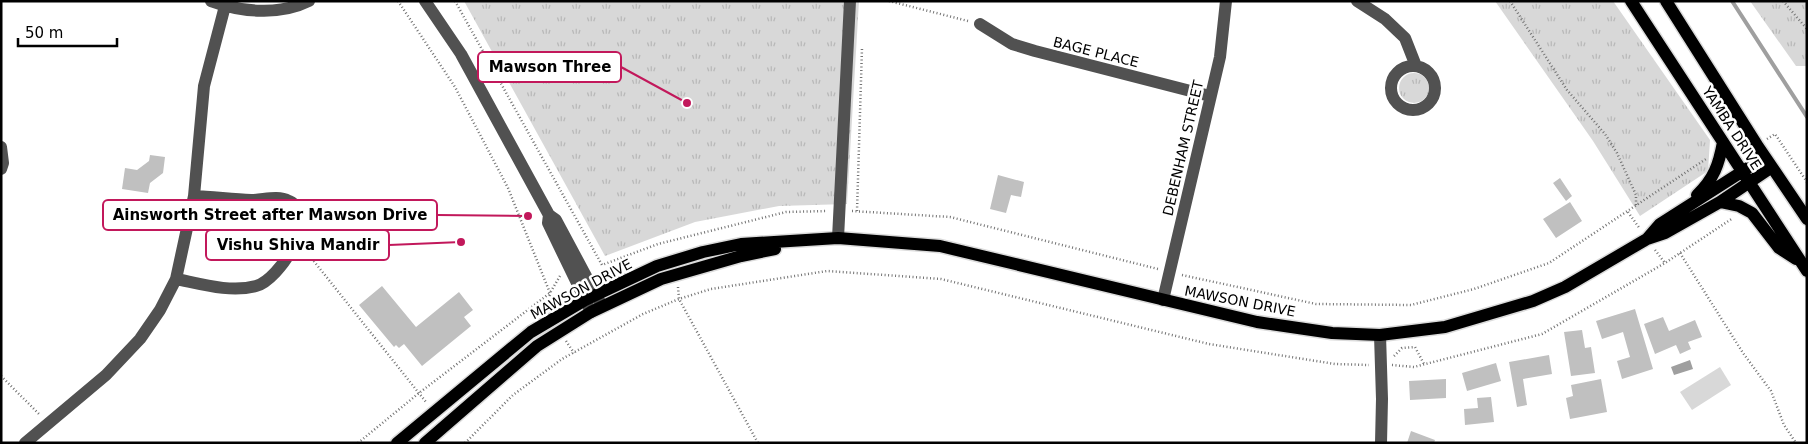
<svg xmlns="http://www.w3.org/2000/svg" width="1808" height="444" font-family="'DejaVu Sans',sans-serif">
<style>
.grass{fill:url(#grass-tufts)}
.pitch{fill:#d8d8d8}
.water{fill:#9f9f9f}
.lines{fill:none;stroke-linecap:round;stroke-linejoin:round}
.stream{stroke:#9f9f9f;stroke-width:4}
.building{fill:#c0c0c0}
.major-casing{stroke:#dbdbdb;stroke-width:15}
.path{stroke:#737373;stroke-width:2.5;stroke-dasharray:1 2.5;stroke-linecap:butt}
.minor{stroke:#515151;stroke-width:12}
.major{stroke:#000;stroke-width:12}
.labels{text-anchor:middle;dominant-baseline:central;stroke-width:5;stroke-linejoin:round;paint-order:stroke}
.street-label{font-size:14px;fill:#000;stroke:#fff}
.leader{fill:none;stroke:#c2185b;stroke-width:2}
.callout-dot{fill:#c2185b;stroke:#fff;stroke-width:2}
.callout{fill:#fff;stroke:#c2185b;stroke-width:2}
.callout-label{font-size:15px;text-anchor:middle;font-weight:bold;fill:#000}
</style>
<defs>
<pattern id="grass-tufts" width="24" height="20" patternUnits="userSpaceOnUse" patternTransform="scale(1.25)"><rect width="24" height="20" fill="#d8d8d8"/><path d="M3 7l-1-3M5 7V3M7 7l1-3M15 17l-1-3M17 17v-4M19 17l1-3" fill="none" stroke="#b8b8b8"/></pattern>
</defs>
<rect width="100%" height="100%" fill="#fff"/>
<path class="grass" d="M464,1H859L847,204L779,206L695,222L605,256Z
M1495,1H1613L1710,140L1708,171L1640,216L1593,141Z
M1750,1H1807V66H1796Z
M1399 88a15 15 0 1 1 30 0a15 15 0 1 1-30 0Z"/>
<path class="pitch" d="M1720,367L1731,385L1692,410L1680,392Z"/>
<path class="water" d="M1690,360L1693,369L1674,375L1671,367Z"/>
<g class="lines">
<path class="stream" d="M1732,1L1807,117"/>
</g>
<path class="building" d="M150,155L165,157L163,173L150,183L148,193L122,189L125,168L137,170L149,161Z
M998,175L1024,182L1021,197L1011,195L1006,213L990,209Z
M1560,178L1572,196L1566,201L1553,183Z
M1570,202L1582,221L1556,238L1543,219Z
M382,286L416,327L459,292L473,310L464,317L471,326L422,366L404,344L399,348L396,345L394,347L359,305Z
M1635,309L1653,369L1622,379L1617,361L1630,357L1623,332L1602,339L1596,321Z
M1663,317L1669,331L1695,320L1702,337L1688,342L1691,349L1680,354L1676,345L1655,354L1644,324Z
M1582,330L1585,348L1591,347L1595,373L1571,376L1564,332Z
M1549,355L1552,374L1523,379L1527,405L1517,407L1509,362Z
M1496,363L1501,381L1467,391L1462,373Z
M1446,379V398L1410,400L1409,381Z
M1601,379L1607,412L1570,419L1566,398L1573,396L1571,385Z
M1491,397L1494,422L1465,425L1464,409L1478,408L1477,398Z
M1411,431L1435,440L1434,443H1407Z"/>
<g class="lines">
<g class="major-casing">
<path id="major" d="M1631,1L1807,271
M1666,1L1757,145L1807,219
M1697,195C1714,179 1719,164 1723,142
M1720,202L1739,206L1752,213L1779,248L1796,259
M1647,239L1660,224L1765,157
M397,443L531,332L585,300L657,266L703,252L741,244L838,238L940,246L1257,322L1332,333L1380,335L1445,327L1533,301L1565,287L1647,239L1665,233L1720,202L1772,167
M425,443L537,346L591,312L661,279L741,256L775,249"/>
</g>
<path class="path" d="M398,1L455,87L508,188L550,293L549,307
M455,1L602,265L658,244L786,212L827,211
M889,1L968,21
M1510,1L1567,90L1605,134L1617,153L1636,195V206
M1783,1L1807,29
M1767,139L1775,134L1807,182
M852,211L950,217L1158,269
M857,211L862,48
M1628,212L1640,229
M305,250L426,402
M1655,250L1665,263
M1680,253L1743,353L1771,391L1784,425L1796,443
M1182,275L1316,304L1411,305L1474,289L1549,263L1706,159
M678,287L679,299L758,443
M530,309L540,312
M566,341L574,353
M1394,356L1402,348L1415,347L1424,364
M1392,365L1414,367L1542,334L1665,263L1733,218
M1,376L40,415
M358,443L419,393L550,293L560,276
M465,443L513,395L562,359L643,314L679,299L711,289L827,271L941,279L1209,344L1335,364L1369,365"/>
<path class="minor" d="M211,1C241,12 279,16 309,1
M425,1L461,54L549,215L556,220L602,306
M1357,1L1385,19L1405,38L1416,66
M980,24L1012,44L1035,51L1210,96
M1391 88a22 22 0 1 1 44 0a22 22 0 1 1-44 0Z
M1,147L3,163L1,169
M549,215L548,223L591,312
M838,238L850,1
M176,279C201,284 231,293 256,286C279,280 321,216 289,201C277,195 264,200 251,200C232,199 213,197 194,196
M1163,300L1220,57L1226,1
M1380,335L1382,399L1381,443
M25,443L106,375L140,339L160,310L176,279L194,196L204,86L225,6"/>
<use href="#major" class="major"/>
</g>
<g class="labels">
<g class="street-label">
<text transform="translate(1096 52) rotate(14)">BAGE PLACE</text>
<text transform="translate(1732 128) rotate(57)">YAMBA DRIVE</text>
<text transform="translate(1183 148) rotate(-77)">DEBENHAM STREET</text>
<text transform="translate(581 289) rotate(-28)">MAWSON DRIVE</text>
<text transform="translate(1240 301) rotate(11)">MAWSON DRIVE</text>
</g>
</g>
<path class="leader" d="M687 103L621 67M528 216L437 215M461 242L389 245"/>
<g class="callout-dot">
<circle cx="687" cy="103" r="5"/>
<circle cx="528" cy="216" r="5"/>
<circle cx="461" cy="242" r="5"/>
</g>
<g class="callout">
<rect x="478" y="52" width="143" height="30" rx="5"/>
<rect x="103" y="200" width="334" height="30" rx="5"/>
<rect x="206" y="230" width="183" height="30" rx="5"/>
</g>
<g class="callout-label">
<text x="550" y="72">Mawson Three</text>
<text x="270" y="220">Ainsworth Street after Mawson Drive</text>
<text x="298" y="250">Vishu Shiva Mandir</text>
</g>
<rect width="1808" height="444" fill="none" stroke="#000000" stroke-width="5"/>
<path d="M18 38v8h99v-8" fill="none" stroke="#000000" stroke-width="2.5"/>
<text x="25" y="38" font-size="15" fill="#000000" stroke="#ffffff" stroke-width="4" paint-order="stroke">50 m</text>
</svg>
